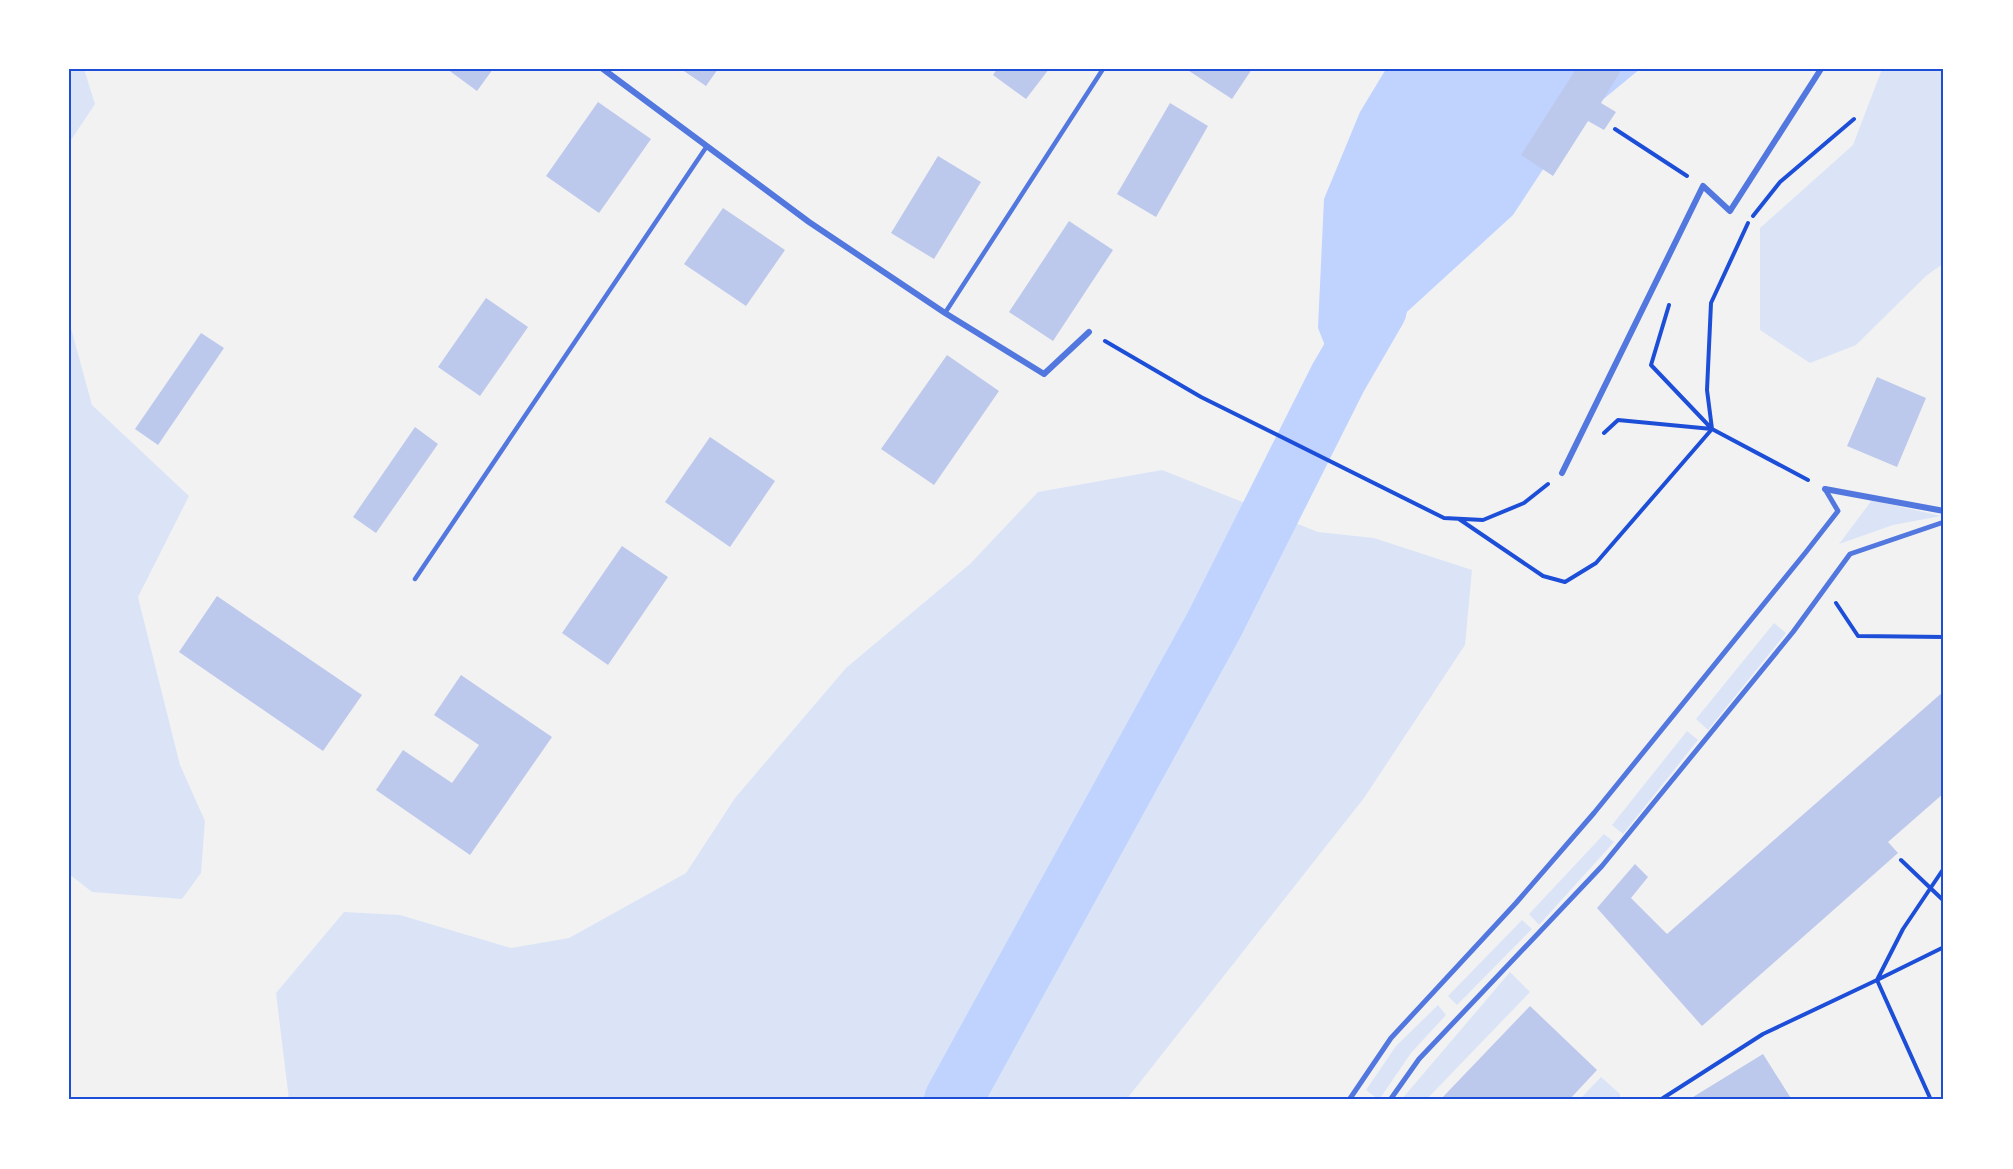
<svg xmlns="http://www.w3.org/2000/svg" width="2013" height="1169" font-family="'PT Sans',sans-serif">
<style>
.green{fill:#dbe4f7}
.water{fill:#bfd3fe}
.lines{fill:none;stroke-linecap:round;stroke-linejoin:round}
.river{stroke:#bfd3fe;stroke-width:58}
.building{fill:#bdc9ec}
.path{stroke:#1d4ed8;stroke-width:4}
.service{stroke:#5277de;stroke-width:4.5}
.pedestrian{stroke:#5277de;stroke-width:5}
.minor{stroke:#5277de;stroke-width:6}
.neatline{fill:none;stroke:#1d4ed8;stroke-width:2}
</style>
<rect width="100%" height="100%" fill="#f2f2f2"/>
<path class="green" d="M69,69H84L95,104L69,143Z
M1882,69H1944V263L1926,276L1856,345L1810,363L1760,330V228L1853,145Z
M69,321L92,405L189,496L138,597L180,765L205,821L201,873L182,899L92,892L69,874Z
M1162,470L1318,532L1374,538L1472,570L1465,645L1364,798L1126,1100H289L276,993L344,912L400,915L511,948L569,938L686,873L735,798L846,668L970,564L1038,492Z
M1872,500L1941,516L1893,525L1839,544Z
M1774,623L1786,633L1708,730L1696,719Z
M1687,731L1698,740L1623,834L1612,825Z
M1604,834L1614,842L1539,925L1529,914Z
M1522,920L1532,929L1457,1005L1448,996Z
M1510,972L1530,992L1426,1100H1401Z
M1438,1005L1446,1015L1411,1053L1379,1100L1366,1090L1396,1046Z
M1601,1077L1620,1094V1100H1579Z"/>
<path class="water" d="M1386,69H1640L1572,125L1513,215L1397,321L1355,378H1338L1318,328L1324,199L1360,112Z"/>
<g class="lines">
<path class="river" d="M953,1100L1214,625L1338,378L1378,309"/>
</g>
<path class="building" d="M447,69H493L477,91Z
M681,69H718L706,86Z
M997,69H1049L1026,99L993,75Z
M1186,69H1252L1232,99Z
M1576,69H1622L1601,103L1616,112L1604,130L1588,121L1553,176L1521,155Z
M598,102L651,139L599,213L546,176Z
M1170,103L1208,126L1156,217L1117,194Z
M938,156L981,182L934,259L891,233Z
M723,208L785,250L746,306L684,264Z
M1069,221L1113,250L1053,341L1009,312Z
M486,298L528,327L480,396L438,367Z
M201,333L224,348L158,445L135,429Z
M947,355L999,391L934,485L881,449Z
M1877,377L1926,398L1897,467L1847,446Z
M415,427L438,444L376,533L353,517Z
M710,437L775,481L730,547L665,502Z
M622,546L668,577L608,665L562,633Z
M217,596L362,695L323,751L179,652Z
M461,675L552,737L470,855L376,790L403,750L452,783L479,745L434,715Z
M1944,691V793L1888,842L1898,853L1702,1026L1597,908L1635,864L1648,877L1631,898L1667,934Z
M1530,1006L1597,1070L1569,1100H1440Z
M1763,1054L1792,1100H1695L1693,1097Z"/>
<g class="lines">
<path class="path" d="M1615,129L1687,176
M1753,216L1780,182L1854,119
M1669,305L1651,365L1712,429L1808,480
M1105,341L1201,397L1444,518L1483,520L1524,503L1548,484
M1604,433L1618,420L1712,429
M1459,519L1543,576L1565,582L1596,563L1712,429L1707,390L1711,303L1748,223
M1836,603L1858,636L1944,637
M1901,860L1944,901
M1660,1100L1763,1034L1877,980L1903,929L1944,868
M1931,1100L1877,980L1944,947"/>
<path class="service" d="M945,313L1103,69
M415,579L707,146"/>
<path class="pedestrian" d="M1349,1100L1391,1038L1516,903L1594,813L1806,552L1838,511L1825,489
M1390,1100L1419,1059L1602,866L1793,632L1850,554L1944,522"/>
<path class="minor" d="M603,69L809,222L945,313L1044,374L1089,332
M1562,473L1703,186L1730,211L1821,69
M1825,489L1944,511"/>
</g>
<rect width="2013" height="1169" fill="none" stroke="#ffffff" stroke-width="141"/>
<rect x="70" y="70" width="1872" height="1028" class="neatline"/>
</svg>
